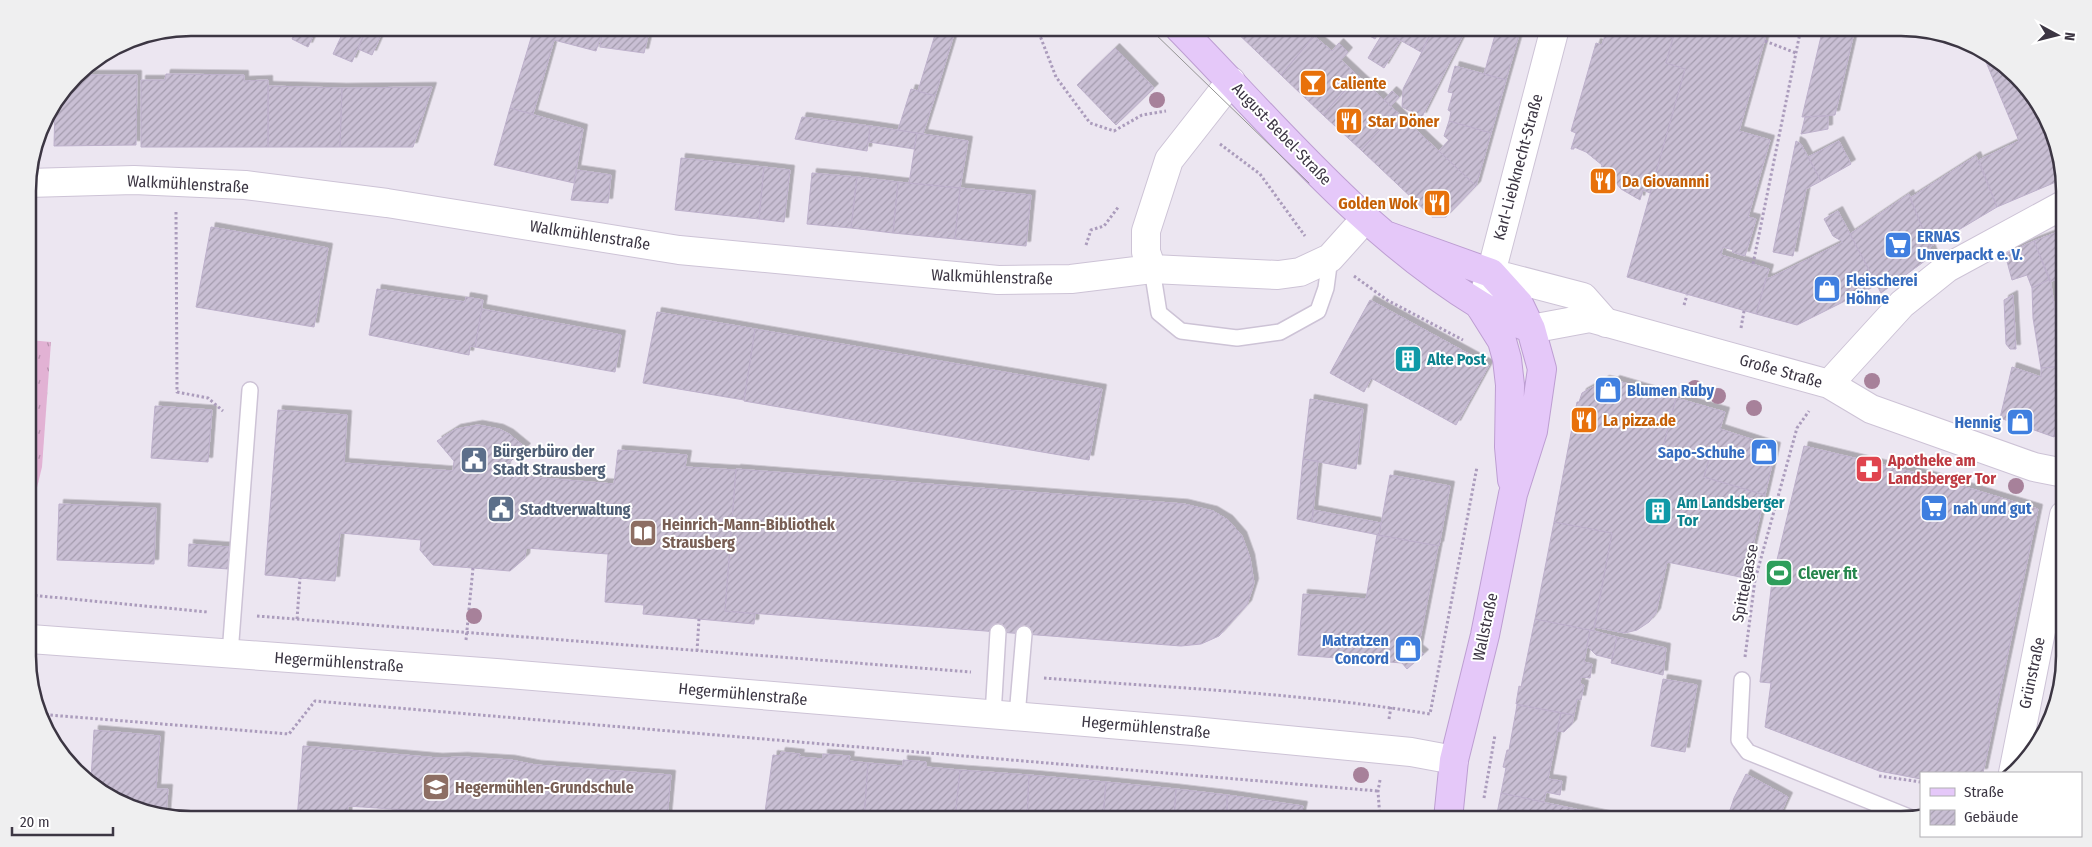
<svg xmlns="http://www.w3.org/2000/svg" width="2092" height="847" font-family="'Fira Sans Condensed',sans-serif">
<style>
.grass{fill:url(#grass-tufts)}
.building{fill:url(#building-hatch);stroke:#bdb0cb;filter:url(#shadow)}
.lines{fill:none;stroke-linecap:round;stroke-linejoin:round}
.lane-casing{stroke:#cdc3d6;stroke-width:18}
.street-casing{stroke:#cdc3d6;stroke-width:30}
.secondary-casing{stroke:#bd9ed2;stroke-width:30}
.path{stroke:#ab9cbc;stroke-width:3;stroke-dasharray:2.5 2.5;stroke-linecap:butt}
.lane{stroke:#fff;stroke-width:15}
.street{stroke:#fff;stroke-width:28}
.secondary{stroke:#e5c8f9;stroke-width:28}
.tram{stroke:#949494;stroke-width:1}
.tree{fill:#a7819a}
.labels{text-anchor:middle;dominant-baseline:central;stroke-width:4;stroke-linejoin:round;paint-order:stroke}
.food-label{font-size:16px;font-weight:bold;fill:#c56008;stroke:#fff;text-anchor:start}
.street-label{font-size:16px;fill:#3c3643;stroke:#fff}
.shop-label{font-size:16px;font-weight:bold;fill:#366cbe;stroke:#fff;text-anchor:start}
.culture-label{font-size:16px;font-weight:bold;fill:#0d838f;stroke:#fff;text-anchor:start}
.service-label{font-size:16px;font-weight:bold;fill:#4e5e75;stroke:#fff;text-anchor:start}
.health-label{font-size:16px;font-weight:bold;fill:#be3a42;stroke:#fff;text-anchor:start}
.education-label{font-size:16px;font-weight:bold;fill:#785e54;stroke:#fff;text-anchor:start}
.leisure-label{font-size:16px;font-weight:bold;fill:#27864d;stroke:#fff;text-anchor:start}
.rim{fill:none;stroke:#3c3643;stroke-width:2.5}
</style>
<defs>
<pattern id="grass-tufts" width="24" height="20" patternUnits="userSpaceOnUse" patternTransform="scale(1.25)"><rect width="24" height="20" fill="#e2b2d4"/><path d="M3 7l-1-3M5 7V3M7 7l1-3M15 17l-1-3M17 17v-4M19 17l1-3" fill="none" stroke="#b892ae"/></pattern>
<pattern id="building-hatch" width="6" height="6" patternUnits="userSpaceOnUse" patternTransform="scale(1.25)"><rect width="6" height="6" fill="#c9bfd4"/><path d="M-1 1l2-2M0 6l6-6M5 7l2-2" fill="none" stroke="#a49cae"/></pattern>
<filter id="shadow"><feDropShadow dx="4.5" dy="-4.5" stdDeviation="0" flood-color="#0004"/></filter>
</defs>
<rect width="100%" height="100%" fill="#ece6f1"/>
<path class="grass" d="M29,340L51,342L42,467L30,516Z"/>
<path class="building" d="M297,28H305L315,32L308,47L292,39Z
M345,28H356L365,32L352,62L333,54Z
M367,28H384L372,55L358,49Z
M534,28L603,29L596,51L554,40L533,114L510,108Z
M603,28H650L644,53L600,47Z
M937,28H956L935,96L918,91Z
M1232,28H1306L1314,36L1281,75Z
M1363,28H1377L1381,29L1375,39L1361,31Z
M1386,28H1431L1433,29L1421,52L1384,31Z
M1434,28H1454L1464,33L1422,117L1402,107L1403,89Z
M1454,28H1467L1464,33Z
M1497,28H1506L1520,31L1506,80L1484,74Z
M1607,28H1638L1673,38L1666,63L1685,69L1650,193L1643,190L1640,200L1621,189L1611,177L1607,192L1596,189L1602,165L1586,152L1574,147V149H1571L1576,133L1571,131L1596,43L1602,45Z
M1638,28H1768L1739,131L1770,140L1748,217L1756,219L1745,256L1732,252L1733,250L1723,247L1721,255L1769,269L1756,314L1627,277L1685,69L1666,63L1673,38Z
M1823,28H1855L1835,115L1802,117Z
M1384,31L1400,41L1384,68L1368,58Z
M1314,36L1332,51L1339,43L1348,52L1341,60L1358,76L1323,115L1281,75Z
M1115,48L1154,88L1116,125L1077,85Z
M1981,50L1992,55L2031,91L2063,170V179L1997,207L1979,160L2019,141Z
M1455,66L1506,80L1491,133L1449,121L1451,112L1448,110L1453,93L1448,92Z
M166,74L244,75V81L268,80V147H141V80H165Z
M78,75H137L136,145L54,146L55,105Z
M1358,76L1397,112L1361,150L1323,115Z
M268,86L342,88L340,147H268Z
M432,87L413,147H340L342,88Z
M911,89L935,96L923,134L898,130Z
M1392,91L1399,97L1391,106L1384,100Z
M510,108L583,129L574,183L494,165Z
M1397,112L1476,186L1446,217H1432L1361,150Z
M1828,116V129L1801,134L1805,117Z
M802,117L870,126L867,151L795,139Z
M1449,121L1491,133L1476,186L1439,151L1449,140L1444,136Z
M870,126L917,133L914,149L869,142Z
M917,133L968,141L960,188L909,183Z
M1796,141L1801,144L1821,181L1806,189L1793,256L1773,252Z
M1839,141L1851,164L1821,181L1808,157Z
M1976,156L1997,207L1930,247L1910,198Z
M681,158L764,167L759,219L675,210Z
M764,167L790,170L784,222L759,219Z
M577,170L611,175L608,203L571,200Z
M812,173L857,177L851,228L807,224Z
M857,177L898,182L893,233L851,228Z
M898,182L960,188L955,239L893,233Z
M960,188L1031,195L1026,246L955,239Z
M1909,194L1933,255L1881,293L1850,234Z
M1838,211L1877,285L1797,325L1756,314L1766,278H1770L1843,242L1833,236L1824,219Z
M211,227L328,248L314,327L196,307Z
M2063,230V284L2059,278L2050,282L2034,241Z
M2034,241L2050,279L2032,288L2027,275L2012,280L2005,254Z
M2050,279L2064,366L2041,368L2033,318L2032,288Z
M377,289L465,302L466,297L483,300L475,347L470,346L469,355L369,335Z
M2013,295L2016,349H2010L2006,344L2004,300Z
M1370,300L1489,365L1456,425L1371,378L1364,392L1330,373Z
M482,309L621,335L615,372L475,347Z
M657,312L755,329L744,400L643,383Z
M755,329L1102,389L1089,460L744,401Z
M2064,366L2063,393L2054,437L2000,418L2012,367L2041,377V368Z
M1605,380L1614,382L1615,380L1676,398L1663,447L1709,459L1704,477L1765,495L1745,578L1667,562L1656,613L1649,622L1637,630L1625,633L1594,627L1612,533L1554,522L1577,402H1579L1582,393Z
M2063,380H2064V438L2054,436L2063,393Z
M1676,398L1725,412L1720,429L1776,447L1765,495L1704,477L1709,459L1663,447Z
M1310,399L1363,409L1356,469L1303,459Z
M155,406L212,410L208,462L151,458Z
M278,410L347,415L344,463L453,471L454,461L437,441L456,429L478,425L499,429L509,434L526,448L506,465L505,475L614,484L618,450L687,455L685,467L736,470L725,611L755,614L754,624L643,614L644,605L605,602L608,554L526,548L525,558L510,571L473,568L433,565L420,550L421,540L340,533L335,581L265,575Z
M1804,446L1929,476L2038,509L1983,773H1921V779L1879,771L1765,727L1771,683L1760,682L1772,581Z
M1303,459L1318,461L1312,522L1297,519Z
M736,469L1184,504L1213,511L1228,520L1242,536L1250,558L1254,583L1247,605L1219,636L1201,644L1181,646L725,611Z
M1390,475L1450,486L1439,546L1379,535Z
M59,504L156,508L154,564L57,560Z
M1313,510L1381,523L1379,535L1312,522Z
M1554,522L1612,533L1594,631L1535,619Z
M1377,535L1438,546L1418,649L1424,654L1407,669L1402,663L1298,655L1303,594L1366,599Z
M189,544L229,547L228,569L188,566Z
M1535,619L1590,630L1584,662L1592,664L1590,678L1581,677L1580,684L1584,685L1581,700L1577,699L1574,715L1516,704L1519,686L1521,687Z
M1590,630L1617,637L1612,659L1596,655L1587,646Z
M1617,637L1666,648L1663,675L1611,663Z
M2064,647V656L2056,709L2054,708Z
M1663,679L1697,685L1685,752L1651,746Z
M1517,705L1561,713L1548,779L1562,781L1560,795L1546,792L1544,802L1501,793L1506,768L1503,767L1507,750H1509Z
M1561,713L1574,715L1572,724L1564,732L1557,731Z
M94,730L160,736L156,789H168L166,815L138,811L91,779Z
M303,746L438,758L463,757L511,760L536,765L671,775L667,819H434L435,812L348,806L347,819H297Z
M781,752L800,754L799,757L823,759V754L850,756L849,761L868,763L864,819H764L773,755L780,756Z
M903,760L926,762V767L960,770L955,819H864L868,763L903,766Z
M960,770L1029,775L1027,819H955Z
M1746,774L1788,797L1778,819H1741L1729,813L1734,798Z
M1029,775L1106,782L1103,819H1027Z
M1106,782L1176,789L1174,819H1103Z
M1176,789L1227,795V819H1174Z
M1501,793L1589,812L1587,819H1496Z
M1227,795L1303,806L1300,819H1227Z
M1589,812L1623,819H1587Z"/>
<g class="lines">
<g class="lane-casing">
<path id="lane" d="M1152,269L1159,313L1181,331L1237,338L1280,332L1318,311L1326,288L1330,258
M230,654L250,390
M1742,680L1739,740L1748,752L1914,819
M993,715L998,632
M1017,716L1024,634"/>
</g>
<g class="street-casing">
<path id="street" d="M28,183L134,180L245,185L387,203L679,250L998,280L1071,279L1152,269L1278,275L1300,272L1330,258L1365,219
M1152,269L1146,252V231L1169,160L1231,81
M1491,273L1583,297L1606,323
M1480,306L1491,273L1555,28
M1531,329L1590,318L1829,384L1871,409L2034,467L2064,473
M1829,384L1902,304L1947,268L2063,205
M30,639L496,673L1193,731L1411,752L1454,760
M2013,773L2064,515"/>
</g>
<g class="secondary-casing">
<path id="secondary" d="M1179,28C1274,125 1362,233 1480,305C1495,315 1514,321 1531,329
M1388,236L1491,273L1519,304L1531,329L1542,369L1533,431L1513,494L1485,635L1454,760L1448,819
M1480,306L1502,341L1507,359L1510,385L1509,447L1512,480"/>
</g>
<path class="path" d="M1037,28L1056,77L1090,123L1114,131L1142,115L1166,111
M1765,41L1796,53
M1220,144L1260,174L1305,236
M176,212L177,392L208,398L223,411
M1086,245L1091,230L1104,226L1119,206
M1753,264L1801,28
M1354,276L1387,300L1463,340
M1684,305L1687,295
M1741,328L1744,311
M30,595L208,612
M257,616L971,672
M297,619L300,578
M466,640L473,568
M697,651L699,619
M1745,657L1755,580L1797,428L1809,411
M1044,678C1172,688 1304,693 1430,714L1477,467
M42,710L49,715L289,734L315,701L1378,791
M1389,719L1391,707
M1879,776L1921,782
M1380,780L1378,791L1380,819
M1484,798L1495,735"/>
<use href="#lane" class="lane"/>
<use href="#street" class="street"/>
<use href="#secondary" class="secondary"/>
<path class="tram" d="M1149,28L1309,183"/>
</g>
<g class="tree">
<circle cx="1157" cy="100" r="8"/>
<circle cx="1872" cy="381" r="8"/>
<circle cx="1695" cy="388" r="8"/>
<circle cx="1718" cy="396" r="8"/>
<circle cx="1754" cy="408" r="8"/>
<circle cx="2016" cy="486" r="8"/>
<circle cx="474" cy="616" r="8"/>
<circle cx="1361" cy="775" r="8"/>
</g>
<defs>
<g id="bar-square" transform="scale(1.4375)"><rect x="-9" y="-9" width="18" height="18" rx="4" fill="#e8710a" stroke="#fff"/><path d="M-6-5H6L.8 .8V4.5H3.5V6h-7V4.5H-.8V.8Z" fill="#fff"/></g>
<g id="restaurant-square" transform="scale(1.4375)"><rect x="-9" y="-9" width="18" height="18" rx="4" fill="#e8710a" stroke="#fff"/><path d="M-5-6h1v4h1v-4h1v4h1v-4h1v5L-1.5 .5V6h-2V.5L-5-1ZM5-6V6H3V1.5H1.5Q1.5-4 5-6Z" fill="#fff"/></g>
<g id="supermarket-square" transform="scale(1.4375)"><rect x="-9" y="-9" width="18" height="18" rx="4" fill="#3f7fe0" stroke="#fff"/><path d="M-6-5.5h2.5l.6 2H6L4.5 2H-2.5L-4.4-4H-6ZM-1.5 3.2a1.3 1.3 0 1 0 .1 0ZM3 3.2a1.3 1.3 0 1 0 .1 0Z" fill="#fff"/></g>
<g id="shop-square" transform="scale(1.4375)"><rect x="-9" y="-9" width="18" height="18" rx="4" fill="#3f7fe0" stroke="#fff"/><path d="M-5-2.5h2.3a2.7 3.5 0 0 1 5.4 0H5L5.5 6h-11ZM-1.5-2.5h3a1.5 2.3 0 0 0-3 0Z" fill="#fff"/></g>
<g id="building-square" transform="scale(1.4375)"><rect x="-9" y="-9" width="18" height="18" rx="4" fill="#0f9aa8" stroke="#fff"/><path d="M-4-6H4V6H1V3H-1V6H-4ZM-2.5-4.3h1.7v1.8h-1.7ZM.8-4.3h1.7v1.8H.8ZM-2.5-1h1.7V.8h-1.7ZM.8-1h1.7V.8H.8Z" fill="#fff"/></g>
<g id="civic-square" transform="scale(1.4375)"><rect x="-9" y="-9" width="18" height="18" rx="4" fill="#5c6f8a" stroke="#fff"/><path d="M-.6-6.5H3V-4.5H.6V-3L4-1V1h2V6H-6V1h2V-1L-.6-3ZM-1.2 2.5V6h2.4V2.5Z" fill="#fff"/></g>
<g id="pharmacy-square" transform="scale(1.4375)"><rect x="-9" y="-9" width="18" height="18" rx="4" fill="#e0444e" stroke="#fff"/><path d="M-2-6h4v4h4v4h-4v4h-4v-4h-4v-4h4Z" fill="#fff"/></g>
<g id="library-square" transform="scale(1.4375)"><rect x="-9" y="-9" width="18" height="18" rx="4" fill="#8d6e63" stroke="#fff"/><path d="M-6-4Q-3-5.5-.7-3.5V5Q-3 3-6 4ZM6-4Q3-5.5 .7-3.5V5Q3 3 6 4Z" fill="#fff"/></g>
<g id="stadium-square" transform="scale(1.4375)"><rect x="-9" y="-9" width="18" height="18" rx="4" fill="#2e9e5b" stroke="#fff"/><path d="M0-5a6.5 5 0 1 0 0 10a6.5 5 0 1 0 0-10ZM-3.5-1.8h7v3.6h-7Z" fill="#fff"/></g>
<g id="school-square" transform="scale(1.4375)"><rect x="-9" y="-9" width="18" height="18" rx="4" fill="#8d6e63" stroke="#fff"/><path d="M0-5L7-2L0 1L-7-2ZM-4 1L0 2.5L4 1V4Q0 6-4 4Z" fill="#fff"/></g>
</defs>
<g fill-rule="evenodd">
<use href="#bar-square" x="1313" y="83"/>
<use href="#restaurant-square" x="1349" y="121"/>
<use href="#restaurant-square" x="1603" y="181"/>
<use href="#restaurant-square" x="1437" y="203"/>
<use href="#supermarket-square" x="1898" y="245"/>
<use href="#shop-square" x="1827" y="289"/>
<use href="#building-square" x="1408" y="359"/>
<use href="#shop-square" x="1608" y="390"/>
<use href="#restaurant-square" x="1584" y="420"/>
<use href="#shop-square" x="2020" y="422"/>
<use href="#shop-square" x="1764" y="452"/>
<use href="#civic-square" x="474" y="460"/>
<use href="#pharmacy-square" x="1869" y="469"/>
<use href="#supermarket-square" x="1934" y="508"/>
<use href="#civic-square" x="501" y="509"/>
<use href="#building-square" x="1658" y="511"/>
<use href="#library-square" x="643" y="533"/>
<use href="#stadium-square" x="1779" y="573"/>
<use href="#shop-square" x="1408" y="649"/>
<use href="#school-square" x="436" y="787"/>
</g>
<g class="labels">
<g class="food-label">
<text x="1332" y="83">Caliente</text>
<text x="1368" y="121">Star Döner</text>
<text x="1622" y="181">Da Giovannni</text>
<text x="1418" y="203" text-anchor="end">Golden Wok</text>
<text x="1603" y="420">La pizza.de</text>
</g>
<g class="street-label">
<text transform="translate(1282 134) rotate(46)">August-Bebel-Straße</text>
<text transform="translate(1518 167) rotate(-75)">Karl-Liebknecht-Straße</text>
<text transform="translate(188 184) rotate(3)">Walkmühlenstraße</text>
<text transform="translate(590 235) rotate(9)">Walkmühlenstraße</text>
<text transform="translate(992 277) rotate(2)">Walkmühlenstraße</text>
<text transform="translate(1781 371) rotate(16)">Große Straße</text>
<text transform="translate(1745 583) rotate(-79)">Spittelgasse</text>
<text transform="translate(1485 627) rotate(-78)">Wallstraße</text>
<text transform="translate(339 662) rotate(4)">Hegermühlenstraße</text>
<text transform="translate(2032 673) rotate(-78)">Grünstraße</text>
<text transform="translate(743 694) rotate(5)">Hegermühlenstraße</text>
<text transform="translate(1146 727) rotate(5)">Hegermühlenstraße</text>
</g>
<g class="shop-label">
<text x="1917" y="236">ERNAS<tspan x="1917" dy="18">Unverpackt e. V.</tspan></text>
<text x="1846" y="280">Fleischerei<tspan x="1846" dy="18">Höhne</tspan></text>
<text x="1627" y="390">Blumen Ruby</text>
<text x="2001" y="422" text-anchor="end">Hennig</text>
<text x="1745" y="452" text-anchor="end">Sapo-Schuhe</text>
<text x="1953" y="508">nah und gut</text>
<text x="1389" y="640" text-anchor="end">Matratzen<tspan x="1389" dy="18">Concord</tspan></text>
</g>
<g class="culture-label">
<text x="1427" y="359">Alte Post</text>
<text x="1677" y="502">Am Landsberger<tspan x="1677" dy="18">Tor</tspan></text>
</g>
<g class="service-label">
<text x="493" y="451">Bürgerbüro der<tspan x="493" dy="18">Stadt Strausberg</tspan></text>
<text x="520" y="509">Stadtverwaltung</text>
</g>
<g class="health-label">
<text x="1888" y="460">Apotheke am<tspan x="1888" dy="18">Landsberger Tor</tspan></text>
</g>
<g class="education-label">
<text x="662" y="524">Heinrich-Mann-Bibliothek<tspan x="662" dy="18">Strausberg</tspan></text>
<text x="455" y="787">Hegermühlen-Grundschule</text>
</g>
<g class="leisure-label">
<text x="1798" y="573">Clever fit</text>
</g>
</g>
<path d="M0 0H2092V847H0ZM191 36H1901A155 155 0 0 1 2056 191V656A155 155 0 0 1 1901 811H191A155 155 0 0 1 36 656V191A155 155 0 0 1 191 36Z" fill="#efeff0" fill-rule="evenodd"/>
<path class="rim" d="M191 36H1901A155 155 0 0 1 2056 191V656A155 155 0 0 1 1901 811H191A155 155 0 0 1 36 656V191A155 155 0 0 1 191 36Z"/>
<rect x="1920" y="772" width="162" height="65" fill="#ffffff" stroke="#b1afb4"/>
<rect x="1930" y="788" width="25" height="8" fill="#e5c8f9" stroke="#b1afb4"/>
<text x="1964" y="797" font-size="15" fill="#3c3643">Straße</text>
<rect x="1930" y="810" width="25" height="15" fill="url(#building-hatch)" stroke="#b1afb4"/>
<text x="1964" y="822" font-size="15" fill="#3c3643">Gebäude</text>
<g transform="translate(2057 35) rotate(97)" stroke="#ffffff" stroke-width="4" paint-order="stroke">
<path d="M0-4L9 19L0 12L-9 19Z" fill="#3c3643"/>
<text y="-8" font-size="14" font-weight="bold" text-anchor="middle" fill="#3c3643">N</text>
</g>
<path d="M12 827v8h101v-8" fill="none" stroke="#3c3643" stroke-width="2.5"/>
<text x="20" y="827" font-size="15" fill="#3c3643" stroke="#ffffff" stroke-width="4" paint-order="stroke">20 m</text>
</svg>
